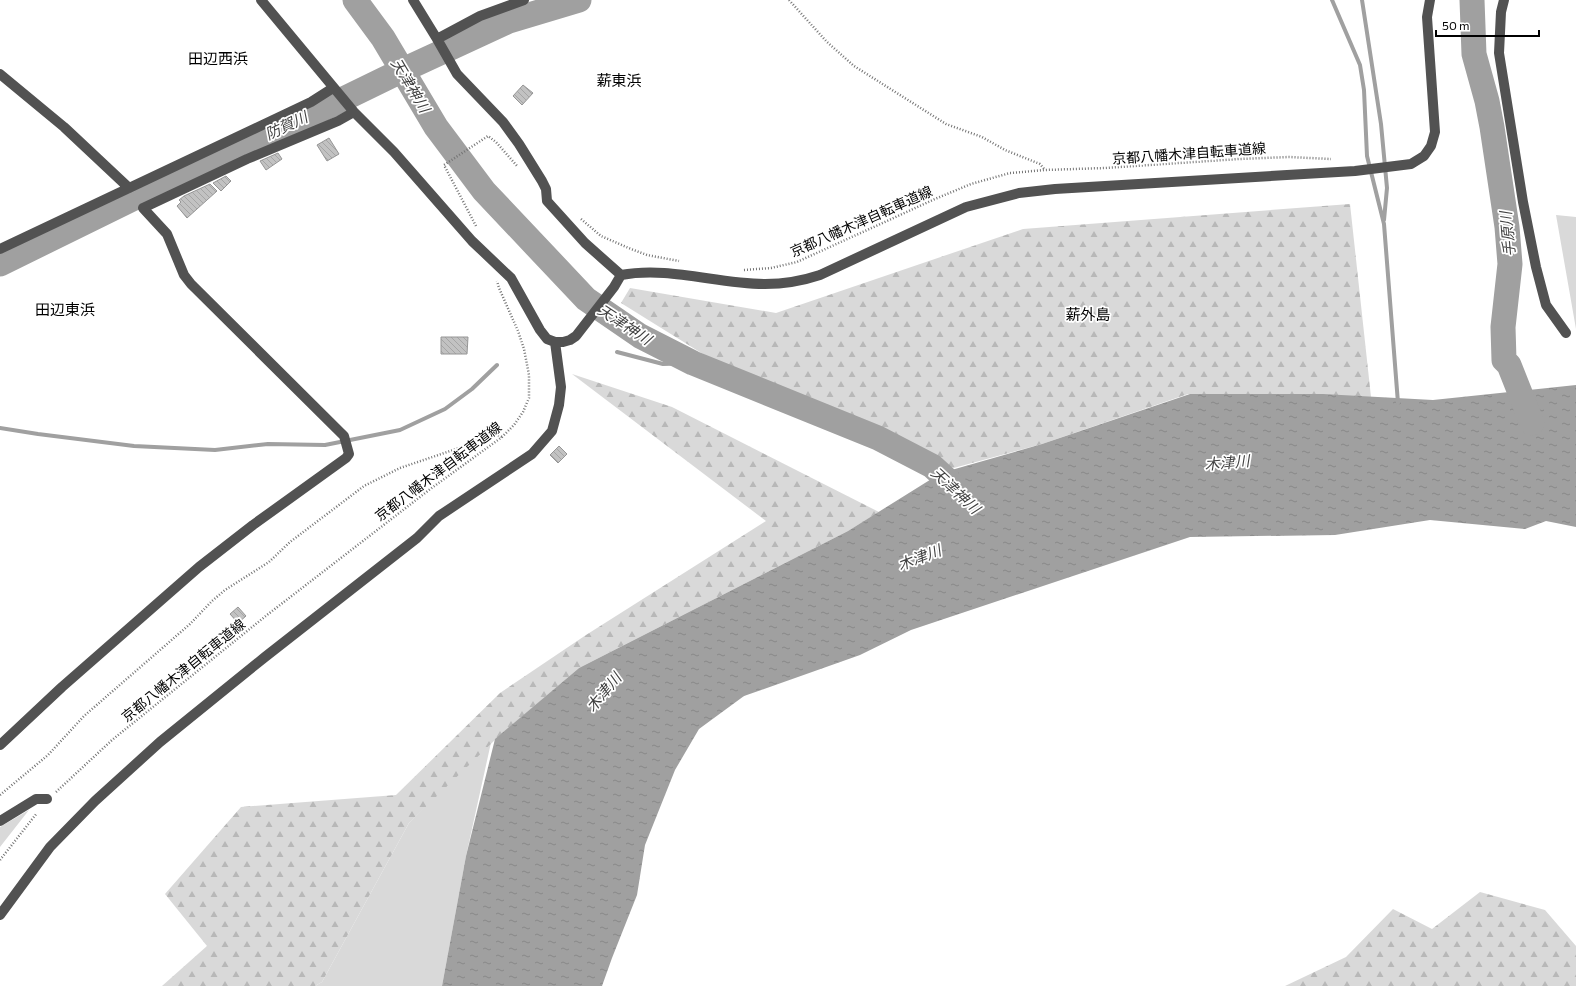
<svg xmlns="http://www.w3.org/2000/svg" width="1576" height="986" font-family="Commissioner,'Noto Sans JP',sans-serif">
<style>
.green{fill:#d9d9d9}
.forest{fill:url(#forest-firs)}
.water{fill:url(#water-ripples)}
.lines{fill:none;stroke-linecap:round;stroke-linejoin:round}
.stream{stroke:#a0a0a0;stroke-width:4}
.river{stroke:#a0a0a0;stroke-width:25}
.building{fill:url(#building-back-hatch);stroke:#969696}
.path{stroke:#747474;stroke-width:2.5;stroke-dasharray:1 2;stroke-linecap:butt}
.minor{stroke:#525252;stroke-width:10}
.labels{text-anchor:middle;dominant-baseline:central;stroke-width:3.5;stroke-linejoin:round;paint-order:stroke}
.street-label{font-size:14px;fill:#000;stroke:#fff}
.neighbourhood-label{font-size:15px;fill:#000;stroke:#fff}
.water-label{font-size:15px;font-style:italic;fill:#414141;stroke:#fff}
</style>
<defs>
<pattern id="forest-firs" width="22" height="20" patternUnits="userSpaceOnUse"><rect width="22" height="20" fill="#d9d9d9"/><path d="M5 1l3.5 6h-7zM16 11l3.5 6h-7z" fill="#b8b8b8"/></pattern>
<pattern id="water-ripples" width="26" height="14" patternUnits="userSpaceOnUse"><rect width="26" height="14" fill="#a0a0a0"/><path d="M2 4q2-2 4 0t4 0M15 11q2-2 4 0t4 0" fill="none" stroke="#888"/></pattern>
<pattern id="building-back-hatch" width="6" height="6" patternUnits="userSpaceOnUse"><rect width="6" height="6" fill="#c2c2c2"/><path d="M-1 5l2 2M0 0l6 6M5-1l2 2" fill="none" stroke="#a5a5a5"/></pattern>
</defs>
<rect width="100%" height="100%" fill="#fff"/>
<path class="green" d="M1556,215L1576,217V329Z
M492,738L466,856L442,986H315L322,982L409,823Z
M29,810L0,847V827Z"/>
<path class="forest" d="M1350,204L1371,397L1188,394L1042,444L939,472L878,438L711,359L621,303L630,288L776,313L1023,229Z
M572,374L672,407L879,512L848,531L579,668L497,738L409,823L322,982L315,986H162L207,946L165,894L241,807L396,795L500,693L586,635L766,521Z
M1480,892L1545,910L1576,946V986H1285L1346,957L1393,909L1432,929Z"/>
<path class="water" d="M1576,385V527L1546,521L1525,529L1430,520L1335,535L1190,537L911,630L860,655L744,696L699,729L675,770L645,845L637,895L612,958L602,986H442L466,856L495,739L579,668L848,531L941,473L1042,444L1190,394H1323L1433,400Z"/>
<g class="lines">
<path class="stream" d="M1332,0L1360,65L1364,90L1367,156L1384,224L1398,403
M1362,0L1381,124L1387,188L1384,220
M617,352L663,364L693,363
M0,428L38,434L134,446L215,450L268,444L325,445L400,430L445,409L472,389L497,365"/>
<path class="river" d="M355,0L383,38L436,127L484,191L586,299L640,336L693,363L878,438L932,466L965,496
M1472,0L1474,54L1487,101L1492,127L1507,227L1510,264L1503,327L1504,360L1509,365L1532,423
M0,264L240,146L323,109L403,70L509,21L579,0"/>
</g>
<path class="building" d="M523,85L533,93L522,105L513,96Z
M329,138L339,154L327,161L317,145Z
M278,153L282,159L266,170L260,161Z
M226,176L231,181L221,191L213,183Z
M210,184L217,191L187,218L177,206L181,202L179,200L184,196Z
M441,337H468L467,354H441Z
M559,446L567,454L558,463L550,455Z
M238,607L246,616L238,623L230,614Z"/>
<g class="lines">
<path class="path" d="M789,0L827,42L854,66L946,124L982,137L1005,150L1040,164L1045,170
M581,219L601,236L631,249L647,255L679,261
M476,226L444,165L488,136L496,142L518,167
M744,270L771,268L797,262L935,199L971,184L1010,173L1045,170L1105,168L1239,159L1289,157L1331,159
M56,792L112,740L267,615L429,490L502,437L514,425L523,412L529,398V375L524,349L518,331L499,288L497,281
M0,795L48,755L84,716L190,624L212,601L225,590L269,562L290,542L364,486L400,468L459,448L493,433L502,437
M0,860L37,813"/>
<path class="minor" d="M261,0L354,112L394,152L472,241L511,278L540,330L547,339L555,342H563L570,340L576,336L614,287L621,275
M413,0L437,39L480,16L524,0
M1504,0L1501,12L1499,53L1523,202L1536,267L1546,305L1566,333
M437,39L457,74L503,122L519,144L542,181L546,189L547,201L585,243L621,275C669,266 717,284 765,284C784,284 802,281 820,275L966,207L1019,193L1055,189L1355,171L1411,164L1424,156L1431,146L1435,132L1427,17L1430,0
M0,74L64,127L129,188
M0,249L311,102L333,88
M0,745L62,687L199,567L253,525L346,458L349,454L344,436L191,284L184,275L167,234L143,208L247,159L338,121L354,112
M0,821L36,799H47
M0,915L50,847L95,801L160,742L265,657L417,538L439,516L532,454L552,431L559,405L561,387L555,342"/>
</g>
<g class="labels">
<g class="street-label">
<text transform="translate(1189 153) rotate(-4)">京都八幡木津自転車道線</text>
<text transform="translate(861 221) rotate(-24)">京都八幡木津自転車道線</text>
<text transform="translate(438 471) rotate(-37)">京都八幡木津自転車道線</text>
<text transform="translate(183 670) rotate(-39)">京都八幡木津自転車道線</text>
</g>
<g class="neighbourhood-label">
<text x="218" y="58">田辺西浜</text>
<text x="619" y="80">薪東浜</text>
<text x="65" y="309">田辺東浜</text>
<text x="1088" y="314">薪外島</text>
</g>
<g class="water-label">
<text transform="translate(411 85) rotate(59)">天津神川</text>
<text transform="translate(286 125) rotate(-25)">防賀川</text>
<text transform="translate(1507 234) rotate(-95)">手原川</text>
<text transform="translate(625 324) rotate(33)">天津神川</text>
<text transform="translate(1227 462) rotate(-5)">木津川</text>
<text transform="translate(956 490) rotate(43)">天津神川</text>
<text transform="translate(919 557) rotate(-21)">木津川</text>
<text transform="translate(603 692) rotate(-50)">木津川</text>
</g>
</g>
<path d="M1436 30v6h103v-6" fill="none" stroke="#000000" stroke-width="2"/>
<text x="1442" y="30" font-size="12" fill="#000000" stroke="#ffffff" stroke-width="3" paint-order="stroke">50 m</text>
</svg>
